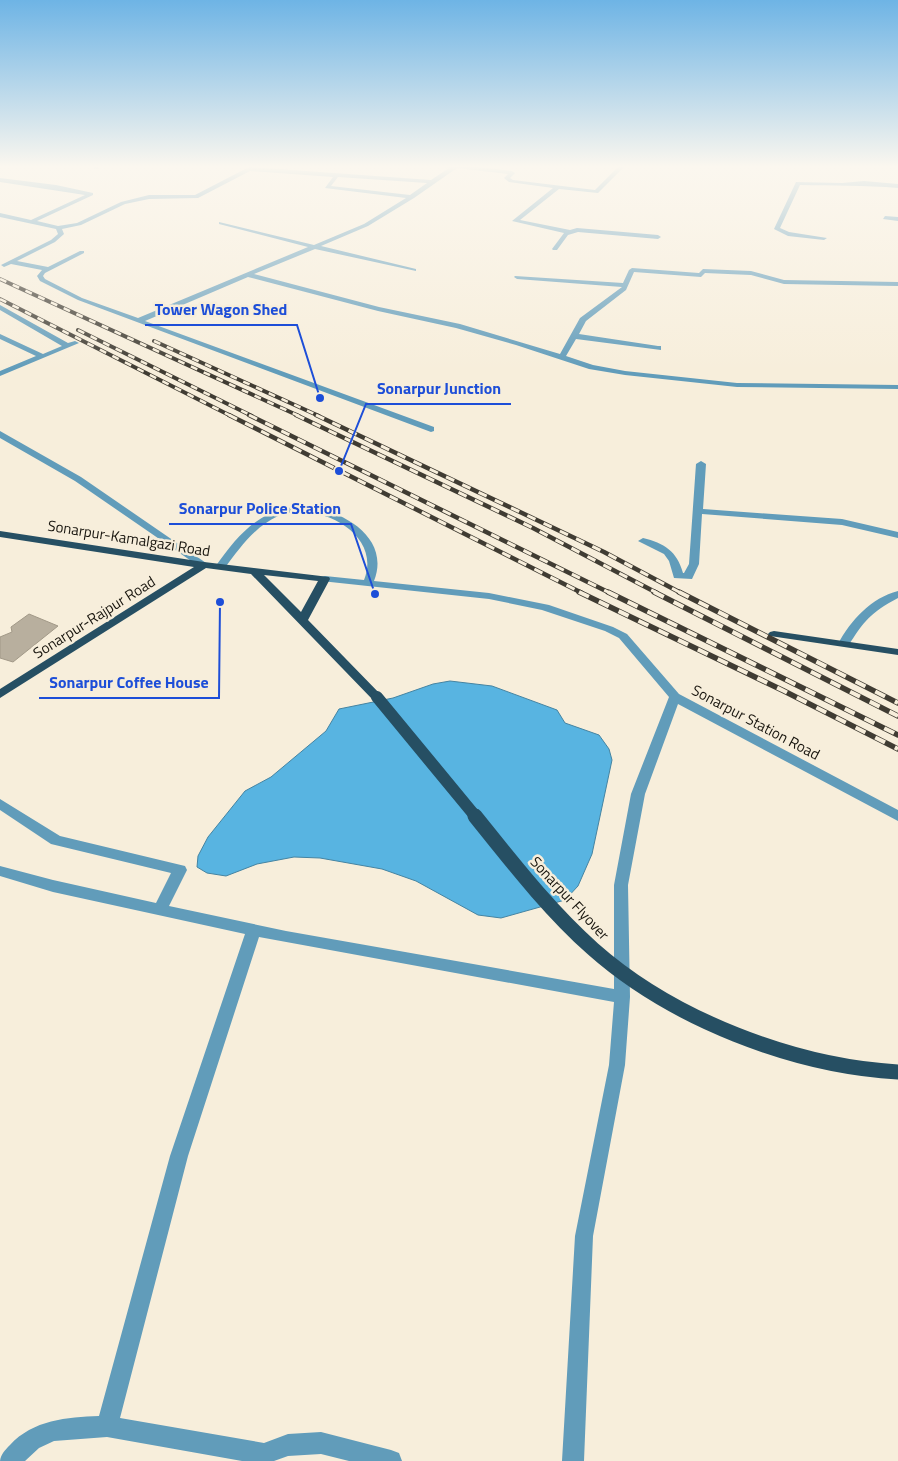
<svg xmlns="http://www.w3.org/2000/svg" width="898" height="1461" viewBox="0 0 898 1461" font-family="'Titillium Web',sans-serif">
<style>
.water{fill:#58b4e1;stroke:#4584a2}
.building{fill:#b8af9e;stroke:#a29988}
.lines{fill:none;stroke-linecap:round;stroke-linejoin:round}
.minor{fill:#619cba;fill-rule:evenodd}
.major{fill:#264f63;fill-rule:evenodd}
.rail-far2-casing{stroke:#403c33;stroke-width:4}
.rail-far1-casing{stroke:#403c33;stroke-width:4.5}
.rail-casing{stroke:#403c33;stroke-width:5.5}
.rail-far2{stroke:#f7eedb;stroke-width:2.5;stroke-dasharray:7;stroke-linecap:butt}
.rail-far1{stroke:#f7eedb;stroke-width:3;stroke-dasharray:9;stroke-linecap:butt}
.rail{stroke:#f7eedb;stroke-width:4;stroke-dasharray:11;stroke-linecap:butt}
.major-bridge-far1{stroke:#264f63;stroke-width:12}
.major-bridge{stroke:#264f63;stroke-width:15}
.labels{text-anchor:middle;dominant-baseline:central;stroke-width:5;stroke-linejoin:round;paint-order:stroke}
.street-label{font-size:15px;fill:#18150e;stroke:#f7eedb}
.leader{fill:none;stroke:#1d4ed8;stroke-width:2}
.callout-dot{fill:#1d4ed8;stroke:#f7eedb;stroke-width:2}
.callout-label{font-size:16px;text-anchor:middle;font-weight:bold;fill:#1d4ed8;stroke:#f7eedb;stroke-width:5;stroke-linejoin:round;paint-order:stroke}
</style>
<rect width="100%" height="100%" fill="#f7eedb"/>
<path class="water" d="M450,681L492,686L557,710L565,723L599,735L609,749L612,760L592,854L578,886L565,900L501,918L478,915L416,881L382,869L320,858L294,857L257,864L226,876L207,873L197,867L198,856L208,837L245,791L271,777L326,731L339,709L393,698L433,684Z"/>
<path class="building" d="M29,614L58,626L13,662L0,658V637L12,632L11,627Z"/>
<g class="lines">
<path class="minor" d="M94,165H100L98,169H94Z
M422,165H461L512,171L515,173L510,178L513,180L595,190L620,165H626L598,193L559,189L520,220L570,230L577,228L658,235L661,237L658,239L578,232L568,235L557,250H553L552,249L564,233L512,221L553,188L509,182L504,178L508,174L457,168L414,198L368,226L321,246L416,269V271L315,249L254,274L379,307L460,324L560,354L580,318L622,287L517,279L514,277L515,276L623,283L629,270L632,268L699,273L703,269L751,271L784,280L898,282V286L784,284L751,275L705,273L701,277L634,272L626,290L586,321L579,334L658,346H661V350L576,339L566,356L593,365L625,371L737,383L898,385V389L737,387L625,375L589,369L516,345L456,328L378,311L248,277L145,321L434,427V431L431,432L78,300L40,281L37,276L42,270L11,264L4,267L1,265L51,240L58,234L56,229L0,217V213L31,220L85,195L0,182V178L56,185L93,193V195L37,221L58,226L77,223L121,202L149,195H195L249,167L431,180L449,168ZM250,171L333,177L325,188L406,198L364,224L314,245L219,222V224L308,247L138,318L82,298L45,279L43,276L45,273L84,253V251H80L48,267L17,261L55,242L64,234L62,229L81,225L125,204L149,199L198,198ZM338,177L427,183L410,195L331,186Z
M864,181L898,184V188C865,185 833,186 800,185L780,228L789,232L827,238L824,240L788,236L774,229L796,182L842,183Z
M885,216L898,217V221L883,219Z
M0,305L68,343L75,341L79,343L0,376V371L36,356L0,339V334L43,354L62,346L0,310Z
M0,431L81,477L209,565L204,568L200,567L75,481L0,438Z
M701,461L706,464L703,509L842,519L898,532V538L842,525L702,514L699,564L692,579L674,578L669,561L664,554L638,541L643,538C664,543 677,551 683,573H684L689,564L696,464Z
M299,506C337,507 392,535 374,581L489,593L549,605L613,627L627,634L679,694L898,810V821L678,704L645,794L628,885L630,997L625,1065L593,1236L584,1461H562L575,1236L609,1065L614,1002L259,937L188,1156L120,1418L264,1443L288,1434L321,1432L391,1450L399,1453L402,1461H349L321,1454L288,1456L274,1461H242L107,1437L54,1441L39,1448L25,1461H0C1,1454 5,1450 10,1445C33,1420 67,1417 99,1416L170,1156L245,934L53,892L0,876V866L53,880L156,903L171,873L51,844L0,810V799L60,836L185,866L187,870L169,906L286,931L614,989V885L631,794L669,697L619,638L605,631L542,610L489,599L321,581L320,579L321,577L325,576L364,580C383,533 317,500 278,516C254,527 239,549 224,569H216L215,567C238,535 257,511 299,506Z
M898,591V598C870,613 864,621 848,646H840L838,644C851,620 871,598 898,591Z"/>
<path class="major" d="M0,531L204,562L329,577L330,579L308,620L383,697L377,701L373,700L251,574L206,568L0,698V689L194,567L0,537ZM264,575L318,581L301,612Z
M774,631L898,649V655L770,636L768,634L770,632Z"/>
<defs>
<path id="rail-far2" d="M0,279L299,416
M0,299L231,416
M78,330L252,416
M154,341L319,416"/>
<path id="rail-far1" d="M229,415L582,593
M249,415L610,593
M296,415L533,528L657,593
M316,415L604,552L681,593"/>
<path id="rail" d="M579,592L784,691L898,749
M608,592L898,735
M654,592L898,716
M679,592L898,703"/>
</defs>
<use href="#rail-far2" class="rail-far2-casing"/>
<use href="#rail-far1" class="rail-far1-casing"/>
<use href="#rail" class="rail-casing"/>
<use href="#rail-far2" class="rail-far2"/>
<use href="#rail-far1" class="rail-far1"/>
<use href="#rail" class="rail"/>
<path class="major-bridge-far1" d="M377,697L476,817"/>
<path class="major-bridge" d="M475,816C512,862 549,910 593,949C672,1019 793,1066 898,1072"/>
</g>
<linearGradient id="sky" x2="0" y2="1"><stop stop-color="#6eb4e5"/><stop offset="0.45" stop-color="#fbf7ef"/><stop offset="1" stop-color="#fbf7ef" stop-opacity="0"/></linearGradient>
<rect width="898" height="370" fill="url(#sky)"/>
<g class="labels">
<g class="street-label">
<text transform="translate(129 538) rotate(9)">Sonarpur-Kamalgazi Road</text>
<text transform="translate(94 617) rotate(-32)">Sonarpur-Rajpur Road</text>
<text transform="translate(756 722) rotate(28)">Sonarpur Station Road</text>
<text transform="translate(570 898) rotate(47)">Sonarpur Flyover</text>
</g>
</g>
<path class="leader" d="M320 398L297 325H145M339 471L366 404H511M375 594L351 524H169M220 602L219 698H39"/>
<g class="callout-dot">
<circle cx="320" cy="398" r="5"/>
<circle cx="339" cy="471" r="5"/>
<circle cx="375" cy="594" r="5"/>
<circle cx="220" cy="602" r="5"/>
</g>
<g class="callout-label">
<text x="221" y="315">Tower Wagon Shed</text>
<text x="439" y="394">Sonarpur Junction</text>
<text x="260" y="514">Sonarpur Police Station</text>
<text x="129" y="688">Sonarpur Coffee House</text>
</g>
</svg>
